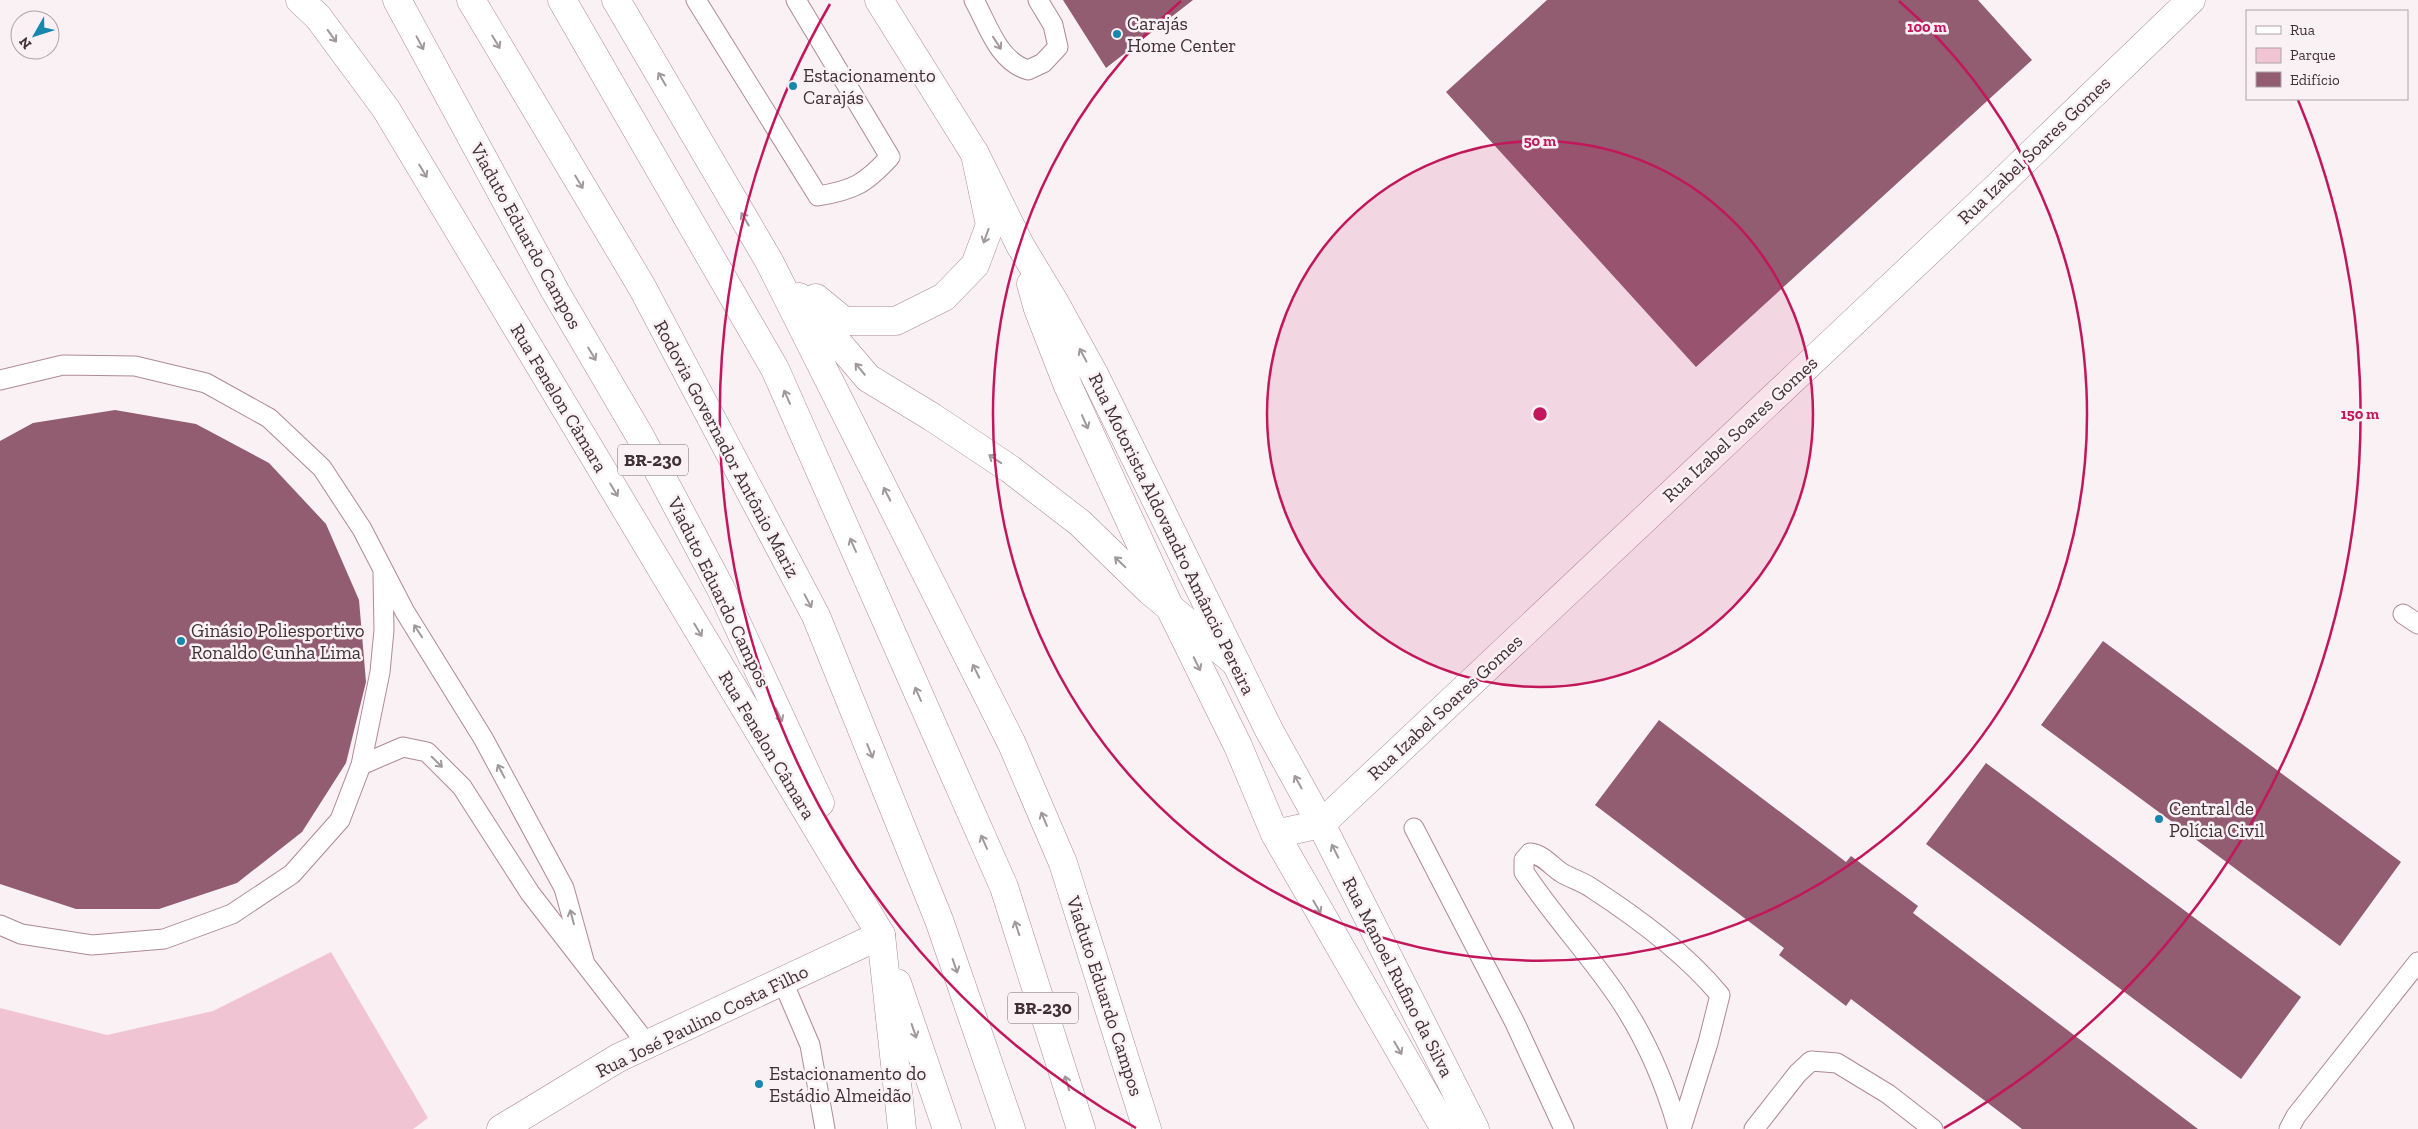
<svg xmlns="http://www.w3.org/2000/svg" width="2418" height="1129" viewBox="0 0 2418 1129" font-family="'Zilla Slab',serif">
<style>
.green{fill:#f1c4d4}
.building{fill:#925c71}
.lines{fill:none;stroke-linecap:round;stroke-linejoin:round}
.service-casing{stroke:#af8996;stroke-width:21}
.minor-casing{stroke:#af8996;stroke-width:29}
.secondary-casing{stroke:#af8996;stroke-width:29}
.primary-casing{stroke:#af8996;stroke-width:29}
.trunk-casing{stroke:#af8996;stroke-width:29}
.service{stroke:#fff;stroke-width:19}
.minor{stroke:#fff;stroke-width:28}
.secondary{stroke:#fff;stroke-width:28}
.primary{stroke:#fff;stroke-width:28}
.trunk{stroke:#fff;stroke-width:28}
.oneway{stroke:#a0989a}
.ring{fill:none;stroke:#c2185b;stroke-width:2.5}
.poi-dot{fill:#1887ad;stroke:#f9f1f4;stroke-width:2}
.labels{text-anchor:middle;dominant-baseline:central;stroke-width:5;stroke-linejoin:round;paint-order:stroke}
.shield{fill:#f9f1f4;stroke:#786a6f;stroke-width:1}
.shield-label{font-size:18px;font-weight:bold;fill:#403036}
.poi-label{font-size:19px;fill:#403036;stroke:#f9f1f4;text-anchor:start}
.street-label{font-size:19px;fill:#403036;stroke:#f9f1f4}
.centre{fill:#c2185b;stroke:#f9f1f4;stroke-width:2.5}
.ring-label{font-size:15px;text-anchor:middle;font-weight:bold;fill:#c2185b;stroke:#f9f1f4;stroke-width:5;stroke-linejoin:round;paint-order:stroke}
</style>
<rect width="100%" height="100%" fill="#f9f1f4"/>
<path class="green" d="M331,952L428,1118L413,1129H0V1008L107,1035L213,1011Z"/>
<path class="building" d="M1063,0H1193L1106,68Z
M1547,0H1978L2032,60L1696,367L1446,92Z
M115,410L196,424L269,463L326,524L359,600L366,682L346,763L302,832L237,883L159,909H76L0,884V441L33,423Z
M2103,641L2401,862L2340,946L2041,725Z
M1659,720L1846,862L1851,856L1918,906L1913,913L2198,1129H2022L1851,999L1846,1006L1779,955L1784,948L1595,805Z
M1986,763L2301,997L2241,1079L1926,844Z"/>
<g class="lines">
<defs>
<path id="service" d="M696,0L818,196C854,190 865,184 890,157L796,0
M974,0C988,25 998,61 1028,70L1043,63L1058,47L1053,25L1038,0
M0,380L63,365L135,366L206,383L269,418L322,468L362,529L405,612L483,738L564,888L585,964
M2403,614L2418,624
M361,765L403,747L427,752L462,787L530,893L647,1044
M1414,828L1515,1023L1564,1129
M0,925L21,934L92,945L164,939L232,914L292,874L340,820L361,765L380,672L384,630L383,574
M783,982L810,1045L825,1129
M1678,1129C1665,1083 1645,1037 1618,997C1589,954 1553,916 1524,872V860L1530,853C1544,855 1551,866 1562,873C1572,879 1584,882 1593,889C1639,919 1685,953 1720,995L1708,1043L1681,1129
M1754,1129L1798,1073L1811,1061L1837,1063L1888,1094L1933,1129
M2289,1129L2296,1116L2418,962"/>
<path id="minor" d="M1275,834L1321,824L1998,186L2191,0
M501,1129L618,1058L881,935"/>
<path id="secondary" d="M879,0L975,154L1020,245L1055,303L1094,374L1269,730L1321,824L1475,1129
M1031,284L1038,309L1068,386L1170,608L1238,746L1275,834L1445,1129"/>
<path id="primary" d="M300,0L318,17L386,109L881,935L902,1129
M397,0L555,291L640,436L721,589L820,803
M616,0L769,261L1012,744L1063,863L1147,1129
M799,297L868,378L932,417L1010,469L1080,523L1150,591L1236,663
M816,298L844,321H896L944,297L975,265L990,225L975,154
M897,983L947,1129"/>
<path id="trunk" d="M471,0L642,287L816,616L939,920L1011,1129
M562,0L775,369L1004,887L1081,1129"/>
</defs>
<use href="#service" class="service-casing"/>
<use href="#minor" class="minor-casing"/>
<use href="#secondary" class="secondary-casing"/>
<use href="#primary" class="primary-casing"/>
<use href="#trunk" class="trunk-casing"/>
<use href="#service" class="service"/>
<use href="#minor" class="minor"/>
<use href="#secondary" class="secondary"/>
<use href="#primary" class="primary"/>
<use href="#trunk" class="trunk"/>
</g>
<defs><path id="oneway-shaft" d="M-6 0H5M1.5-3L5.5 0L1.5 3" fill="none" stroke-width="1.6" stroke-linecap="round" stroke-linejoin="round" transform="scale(1.25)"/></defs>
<g class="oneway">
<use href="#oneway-shaft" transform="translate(332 36) rotate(54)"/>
<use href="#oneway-shaft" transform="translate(496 42) rotate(59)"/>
<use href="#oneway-shaft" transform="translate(420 43) rotate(62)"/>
<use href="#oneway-shaft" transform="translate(997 43) rotate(57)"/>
<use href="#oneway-shaft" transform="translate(662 79) rotate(-120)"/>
<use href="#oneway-shaft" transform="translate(423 171) rotate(59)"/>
<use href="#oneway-shaft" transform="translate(579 182) rotate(59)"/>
<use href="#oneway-shaft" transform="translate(745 219) rotate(-120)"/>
<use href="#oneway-shaft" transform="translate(986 236) rotate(110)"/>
<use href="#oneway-shaft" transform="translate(592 354) rotate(59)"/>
<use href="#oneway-shaft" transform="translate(1083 355) rotate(-118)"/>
<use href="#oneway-shaft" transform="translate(860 369) rotate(-130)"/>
<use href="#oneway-shaft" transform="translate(787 397) rotate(-114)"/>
<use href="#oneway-shaft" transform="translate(1085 422) rotate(66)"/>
<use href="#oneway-shaft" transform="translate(995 459) rotate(-146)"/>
<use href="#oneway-shaft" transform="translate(614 490) rotate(59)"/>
<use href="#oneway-shaft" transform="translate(887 494) rotate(-117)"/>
<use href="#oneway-shaft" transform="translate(853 545) rotate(-114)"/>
<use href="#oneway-shaft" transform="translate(1120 562) rotate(-136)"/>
<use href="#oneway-shaft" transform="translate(808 601) rotate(62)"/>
<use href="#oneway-shaft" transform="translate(698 630) rotate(59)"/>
<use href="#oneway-shaft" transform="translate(418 631) rotate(-123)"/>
<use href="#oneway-shaft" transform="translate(1197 664) rotate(64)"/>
<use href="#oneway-shaft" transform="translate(976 671) rotate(-116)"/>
<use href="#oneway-shaft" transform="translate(918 694) rotate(-114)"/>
<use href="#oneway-shaft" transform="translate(779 715) rotate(65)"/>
<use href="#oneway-shaft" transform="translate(870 751) rotate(68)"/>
<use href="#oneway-shaft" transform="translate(437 762) rotate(45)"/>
<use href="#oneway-shaft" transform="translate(501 771) rotate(-118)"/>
<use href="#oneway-shaft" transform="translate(1298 782) rotate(-119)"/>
<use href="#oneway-shaft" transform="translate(1044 819) rotate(-113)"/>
<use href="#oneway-shaft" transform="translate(984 842) rotate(-114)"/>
<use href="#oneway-shaft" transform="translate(1335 851) rotate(-117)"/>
<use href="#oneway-shaft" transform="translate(1317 907) rotate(60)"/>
<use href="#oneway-shaft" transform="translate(572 917) rotate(-105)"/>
<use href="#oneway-shaft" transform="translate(1017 928) rotate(-108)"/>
<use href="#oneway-shaft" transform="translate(955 966) rotate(71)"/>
<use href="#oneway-shaft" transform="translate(914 1031) rotate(71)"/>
<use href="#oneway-shaft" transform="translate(1398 1048) rotate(60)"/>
<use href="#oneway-shaft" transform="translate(1067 1083) rotate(-107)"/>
</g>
<circle cx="1540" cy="414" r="273" fill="#c2185b" fill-opacity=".12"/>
<g class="ring">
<circle cx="1540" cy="414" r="273"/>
<path d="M1899 1A547 547 0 1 1 1181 1"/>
<path d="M1136 1128A820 820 0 0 1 830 4M2298 100A820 820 0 0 1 1944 1128"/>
</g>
<g class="poi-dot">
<circle cx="1117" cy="34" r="5"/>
<circle cx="793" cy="86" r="5"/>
<circle cx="181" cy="641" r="5"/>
<circle cx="2159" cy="819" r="5"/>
<circle cx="759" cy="1084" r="5"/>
</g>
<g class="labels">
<g class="shield">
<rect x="618" y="444.5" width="70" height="31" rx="4"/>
<rect x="1008" y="992.5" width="70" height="31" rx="4"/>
</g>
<g class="shield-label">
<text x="653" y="460">BR-230</text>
<text x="1043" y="1008">BR-230</text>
</g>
<g class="poi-label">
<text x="1127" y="23">Carajás<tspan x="1127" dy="22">Home Center</tspan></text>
<text x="803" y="75">Estacionamento<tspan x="803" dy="22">Carajás</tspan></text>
<text x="191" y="630">Ginásio Poliesportivo<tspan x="191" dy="22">Ronaldo Cunha Lima</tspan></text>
<text x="2169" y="808">Central de<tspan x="2169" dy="22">Polícia Civil</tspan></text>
<text x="769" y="1073">Estacionamento do<tspan x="769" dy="22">Estádio Almeidão</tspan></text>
</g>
<g class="street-label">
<text transform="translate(2034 150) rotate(-44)">Rua Izabel Soares Gomes</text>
<text transform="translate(526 236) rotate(61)">Viaduto Eduardo Campos</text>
<text transform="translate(559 398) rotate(59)">Rua Fenelon Câmara</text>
<text transform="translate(1740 429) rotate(-43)">Rua Izabel Soares Gomes</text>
<text transform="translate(727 449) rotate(62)">Rodovia Governador Antônio Mariz</text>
<text transform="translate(1172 534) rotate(64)">Rua Motorista Aldovandro Amâncio Pereira</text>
<text transform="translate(719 592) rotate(64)">Viaduto Eduardo Campos</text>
<text transform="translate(1445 707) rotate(-43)">Rua Izabel Soares Gomes</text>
<text transform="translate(767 745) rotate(59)">Rua Fenelon Câmara</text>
<text transform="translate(1398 977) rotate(63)">Rua Manoel Rufino da Silva</text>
<text transform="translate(1105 996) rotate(72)">Viaduto Eduardo Campos</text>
<text transform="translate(702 1021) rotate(-26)">Rua José Paulino Costa Filho</text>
</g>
</g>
<circle cx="1540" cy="414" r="8" class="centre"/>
<g class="ring-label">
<text x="1927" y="32">100 m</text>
<text x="1540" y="146">50 m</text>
<text x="2360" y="419">150 m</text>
</g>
<rect x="2246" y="10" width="162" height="90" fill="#f9f1f4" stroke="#afa4a8"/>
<rect x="2256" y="26" width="25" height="8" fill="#ffffff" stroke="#afa4a8"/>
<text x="2290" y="35" font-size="15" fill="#403036">Rua</text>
<rect x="2256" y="48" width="25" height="15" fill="#f1c4d4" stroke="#afa4a8"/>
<text x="2290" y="60" font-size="15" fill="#403036">Parque</text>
<rect x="2256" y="72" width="25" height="15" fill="#925c71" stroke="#afa4a8"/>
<text x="2290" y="85" font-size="15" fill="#403036">Edifício</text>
<g transform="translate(35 35) rotate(231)"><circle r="24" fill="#f9f1f4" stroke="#afa4a8"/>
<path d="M0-4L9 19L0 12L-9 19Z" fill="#1887ad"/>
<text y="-8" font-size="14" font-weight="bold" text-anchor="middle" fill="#403036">N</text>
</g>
</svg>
